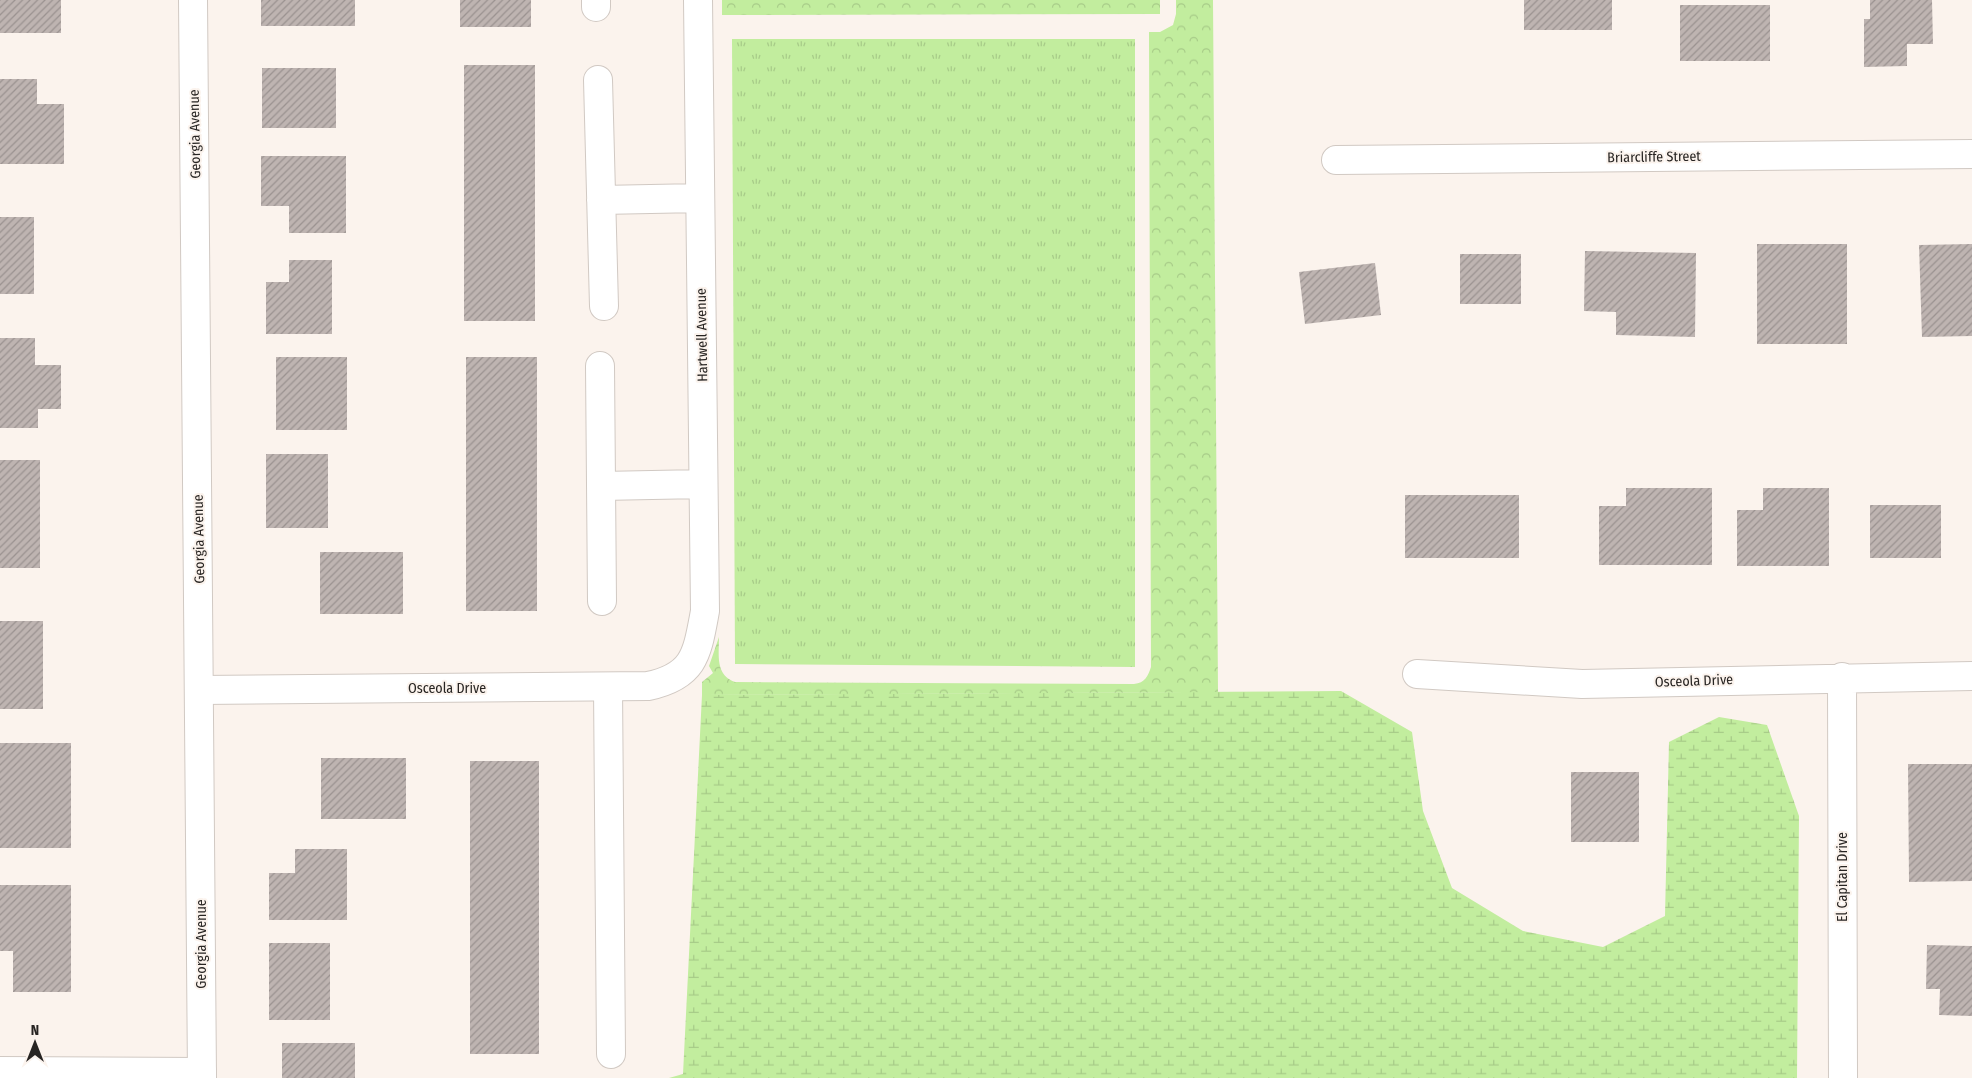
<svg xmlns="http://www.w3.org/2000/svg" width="1972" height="1078" viewBox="0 0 1972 1078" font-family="'Fira Sans Condensed',sans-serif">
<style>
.grass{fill:url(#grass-tufts)}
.wetland{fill:url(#wetland-marsh)}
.park{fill:url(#park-crowns)}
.building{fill:url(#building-hatch)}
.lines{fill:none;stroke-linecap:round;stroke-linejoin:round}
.minor-casing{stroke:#d1c9c3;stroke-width:30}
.tertiary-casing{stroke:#d1c9c3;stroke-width:30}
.minor{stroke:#fff;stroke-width:28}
.tertiary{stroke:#fff;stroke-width:28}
.labels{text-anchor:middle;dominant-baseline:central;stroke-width:4;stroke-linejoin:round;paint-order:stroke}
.street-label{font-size:14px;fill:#272422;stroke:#fbf3ed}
</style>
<defs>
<pattern id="grass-tufts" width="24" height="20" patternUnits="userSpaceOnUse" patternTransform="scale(1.25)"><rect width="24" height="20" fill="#c2ed9e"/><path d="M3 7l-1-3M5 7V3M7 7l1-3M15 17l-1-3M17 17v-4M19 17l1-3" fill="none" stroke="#a7cb88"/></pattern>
<pattern id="wetland-marsh" width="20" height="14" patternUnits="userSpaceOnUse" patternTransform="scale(1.25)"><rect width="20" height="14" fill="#c2ed9e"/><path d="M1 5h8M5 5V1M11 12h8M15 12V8" fill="none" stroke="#a7cb88"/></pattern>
<pattern id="park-crowns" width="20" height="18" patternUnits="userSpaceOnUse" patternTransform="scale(1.25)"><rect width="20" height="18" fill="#c2ed9e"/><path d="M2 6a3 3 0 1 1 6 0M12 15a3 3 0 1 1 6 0" fill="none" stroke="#a7cb88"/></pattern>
<pattern id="building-hatch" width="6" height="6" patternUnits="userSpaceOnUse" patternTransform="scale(1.25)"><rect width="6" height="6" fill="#beb4b1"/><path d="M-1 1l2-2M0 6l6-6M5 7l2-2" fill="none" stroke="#9a9290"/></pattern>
</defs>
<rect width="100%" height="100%" fill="#fbf3ed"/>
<path class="grass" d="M732,39H1135V667L735,664Z"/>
<path class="wetland" d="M1341,691L1412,732L1423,811L1452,888L1523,931L1603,947L1665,916L1669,742L1719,717L1767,725L1799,816L1797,1078H669L683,1074L702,695Z"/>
<path class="park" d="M722,0H1160V14L722,15Z
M1176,0H1213L1218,692L702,695V682L713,673L709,666L719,637C719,655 715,675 735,682L1134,684C1145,683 1148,676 1151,667L1149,32H1160L1173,25L1176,14Z"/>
<path class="building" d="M0,0H61V33H0Z
M261,0H355V26H261Z
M460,0H531V27H460Z
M1524,0H1612V30H1524Z
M1870,0H1932L1933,44H1907V66L1864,67V19H1870Z
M1680,5H1770V61H1680Z
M464,65H535V321H464Z
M262,68H336V128H262Z
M0,79H37V104H64V164H0Z
M261,156H346V233H289V206H261Z
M0,217H34V294H0Z
M1757,244H1847V344H1757Z
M1972,244V336L1922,337L1919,245Z
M1585,251L1696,253L1695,337L1616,335V312L1584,311Z
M1460,254H1521V304H1460Z
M289,260H332V334H266V282H289Z
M1375,263L1381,315L1305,324L1299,272Z
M0,338H35V365H61V409H38V428H0Z
M276,357H347V430H276Z
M466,357H537V611H466Z
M266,454H328V528H266Z
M0,460H40V568H0Z
M1626,488H1712V565H1599V506H1626Z
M1763,488H1829V566H1737V510H1763Z
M1405,495H1519V558H1405Z
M1870,505H1941V558H1870Z
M320,552H403V614H320Z
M0,621H43V709H0Z
M0,743H71V848H0Z
M321,758H406V819H321Z
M470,761H539V1054H470Z
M1908,764H1972V881L1909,882Z
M1571,772H1639V842H1571Z
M295,849H347V920H269V873H295Z
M0,885H71V992H13V951H0Z
M269,943H330V1020H269Z
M1927,945L1972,946V1016L1939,1015L1940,989H1926Z
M282,1043H355V1078H282Z"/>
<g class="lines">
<defs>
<path id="minor" d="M596,7V0
M598,80L604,306
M1336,160L1972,154
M601,200L700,198
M600,366L602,601
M601,486L703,484
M1417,674L1582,684L1972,676
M1842,677L1843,1078
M608,687L611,1054
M200,690L648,686C695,676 697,654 705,611L698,0
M0,1071L202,1072"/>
<path id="tertiary" d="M193,0L202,1078"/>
</defs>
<use href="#minor" class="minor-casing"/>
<use href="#tertiary" class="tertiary-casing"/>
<use href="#minor" class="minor"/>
<use href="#tertiary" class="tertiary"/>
</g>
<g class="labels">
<g class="street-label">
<text transform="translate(195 134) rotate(-91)">Georgia Avenue</text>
<text transform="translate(1654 157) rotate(-1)">Briarcliffe Street</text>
<text transform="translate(702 335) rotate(-91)">Hartwell Avenue</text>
<text transform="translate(199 539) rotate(-91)">Georgia Avenue</text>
<text transform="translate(1694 681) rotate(-2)">Osceola Drive</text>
<text x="447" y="688">Osceola Drive</text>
<text transform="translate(1842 877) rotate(-90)">El Capitan Drive</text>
<text transform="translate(201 944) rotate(-90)">Georgia Avenue</text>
</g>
</g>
<g transform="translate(35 1043)" stroke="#fbf3ed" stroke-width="4" paint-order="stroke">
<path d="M0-4L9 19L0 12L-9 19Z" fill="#272422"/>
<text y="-8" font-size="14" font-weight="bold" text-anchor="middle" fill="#272422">N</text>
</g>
</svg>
